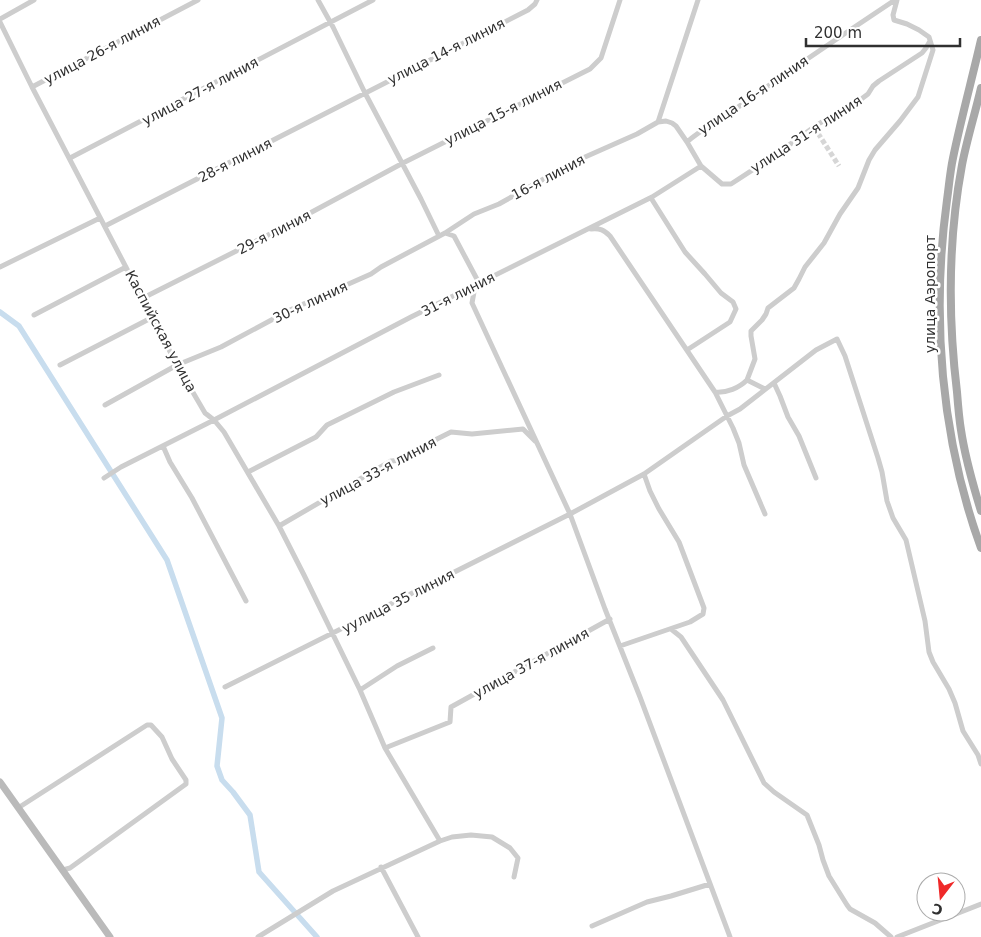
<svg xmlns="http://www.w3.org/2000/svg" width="981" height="937" viewBox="0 0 981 937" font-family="'DejaVu Sans',sans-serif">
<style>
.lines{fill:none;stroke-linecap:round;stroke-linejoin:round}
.canal{stroke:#c8ddee;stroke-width:5.5}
.street-tunnel{stroke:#d6d6d6;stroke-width:5;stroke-dasharray:5 2.5;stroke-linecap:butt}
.street{stroke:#cdcdcd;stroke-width:5}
.secondary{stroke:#bababa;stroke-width:7}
.primary{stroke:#a8a8a8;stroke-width:8}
.labels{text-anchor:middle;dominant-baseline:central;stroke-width:5;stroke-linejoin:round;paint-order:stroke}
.street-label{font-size:14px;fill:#303030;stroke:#fff}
</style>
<rect width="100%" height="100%" fill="#fff"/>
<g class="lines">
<path class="canal" d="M0,312L19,326L167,560L222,718L217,766L222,780L233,792L250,815L259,872L317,937"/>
<path class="street-tunnel" d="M814,127L839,166"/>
<path class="street" d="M318,0L333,27L365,93L421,199L439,236
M0,19L34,0
M0,22L32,87L177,365L205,413L214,420L224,432L279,526L304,575L360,690L385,748L440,841L333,891L258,937
M32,87L198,0
M658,122L698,0
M687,142C701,129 719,121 734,110C787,72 841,36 895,0
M70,158L373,0
M651,198L685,252L705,274L721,293L733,302L736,309L730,322L687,350
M105,226L528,10L535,4L537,0
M591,229C600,228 604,230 610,236L715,392C727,393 739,388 747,380
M445,233L454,236L479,283L474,292L472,303L570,514L644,474L727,416L740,409L816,350L837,339L845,356L878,458L882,472L887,501L893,518L906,540L925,621L929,652L933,662L949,689L955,703L963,731L978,755L981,764
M0,267L100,218
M143,298L284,227L403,163L590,69L601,58L620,0
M34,315L126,267
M60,365L153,317
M774,383L780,396L788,417L799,436L816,478
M765,389L747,380L755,359L751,336V331L762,320L766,314L768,308L794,288L799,279L805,267L824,243L840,214L858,188L869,160L875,150L900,121L918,97L933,50L929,37L919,30L907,24L894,20L893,15L897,0
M715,392L733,428L739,443L744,465L765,514
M105,405L177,365L221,347L290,310L371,274L381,267L445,233L474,214L499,204L576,161L637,134L658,122L666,121L672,123L676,126L687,142L701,166L722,184H731L771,158L814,127L854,101L860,100L868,94L873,86L879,81L922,53L926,48L930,41
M163,446L170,462L192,498L246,601
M248,472L316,437L327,425L394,392L439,375
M104,478L121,467L214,420L411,317L652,197L701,166
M279,526L391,461L403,460L437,439L451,432L472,434L523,429L535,441
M671,629L681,637L723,700L764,783L774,792L807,815L819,845L823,860L829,876L847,905L850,909L875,923L891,937
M620,646L690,622L703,614L704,608L679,542L659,509L650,491L644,474
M225,687L570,514L605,609L640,697L730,937
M360,690L397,666L433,648
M385,748L450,722L451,707L610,619
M18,808L147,725H151L162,737L172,759L186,780V784L70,868L63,870
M440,841L452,837L471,835L492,837L510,848L518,858L514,877
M381,867L418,937
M592,926L647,902L671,896L710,884
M897,937L981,904"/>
<path class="secondary" d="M0,782L110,937"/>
<path class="primary" d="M981,40C972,79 961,119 953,158C950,172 949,186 947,200C931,316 941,438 981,548
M981,88C975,114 967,139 962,165C948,240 948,317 957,392C958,405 959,418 961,430C965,457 973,485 981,511"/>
</g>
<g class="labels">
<g class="street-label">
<text transform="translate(102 50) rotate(-28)">улица 26-я линия</text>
<text transform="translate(446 51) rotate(-27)">улица 14-я линия</text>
<text transform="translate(200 91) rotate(-28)">улица 27-я линия</text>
<text transform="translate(753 95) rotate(-34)">улица 16-я линия</text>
<text transform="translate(503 112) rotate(-27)">улица 15-я линия</text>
<text transform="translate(806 134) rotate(-33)">улица 31-я линия</text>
<text transform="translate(235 160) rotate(-27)">28-я линия</text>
<text transform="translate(548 177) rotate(-28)">16-я линия</text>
<text transform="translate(274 232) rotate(-27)">29-я линия</text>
<text transform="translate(458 294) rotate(-27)">31-я линия</text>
<text transform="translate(930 294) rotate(-90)">улица Аэропорт</text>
<text transform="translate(310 302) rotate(-25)">30-я линия</text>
<text transform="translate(161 331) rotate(62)">Каспийская улица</text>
<text transform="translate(378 471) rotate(-28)">улица 33-я линия</text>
<text transform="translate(398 601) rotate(-27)">уулица 35 линия</text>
<text transform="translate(531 663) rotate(-29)">улица 37-я линия</text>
</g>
</g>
<g transform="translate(941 897) rotate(196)"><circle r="24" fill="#ffffff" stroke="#acacac"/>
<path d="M0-4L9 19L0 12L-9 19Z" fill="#ef2929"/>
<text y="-8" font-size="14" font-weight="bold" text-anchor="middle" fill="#303030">С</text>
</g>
<path d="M806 38v8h154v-8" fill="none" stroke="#303030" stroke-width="2.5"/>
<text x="814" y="38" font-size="15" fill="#303030" stroke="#ffffff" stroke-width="4" paint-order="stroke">200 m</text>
</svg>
